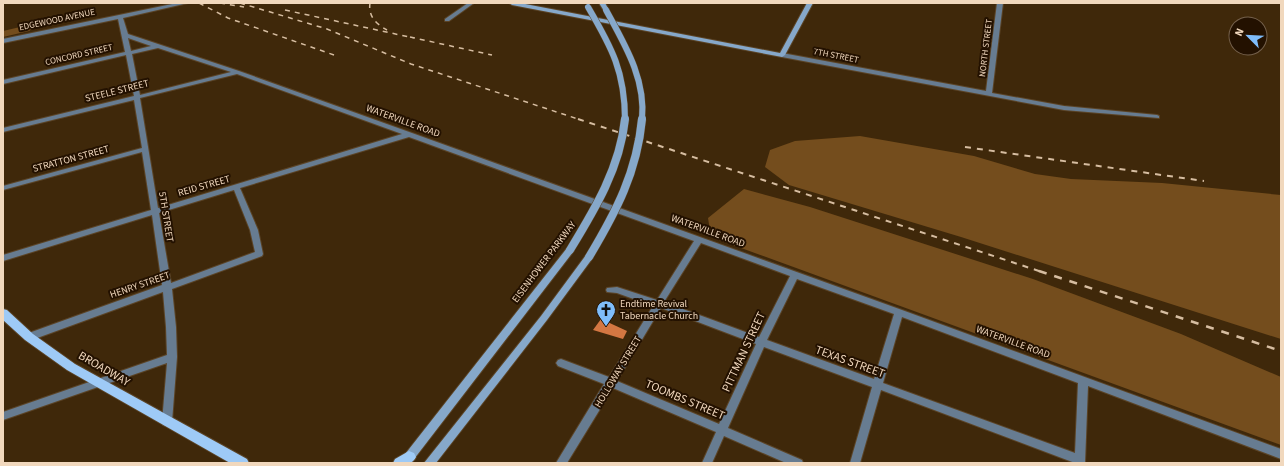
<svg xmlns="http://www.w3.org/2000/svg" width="1284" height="466" viewBox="0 0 1284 466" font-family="'Source Sans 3',sans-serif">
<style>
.green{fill:#744d1d}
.building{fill:#d47742}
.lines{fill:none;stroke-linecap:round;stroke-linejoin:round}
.street-casing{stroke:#5b4427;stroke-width:2}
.secondary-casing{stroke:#5b4427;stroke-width:2}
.primary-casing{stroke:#5b4427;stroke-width:2}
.street{fill:#677c91;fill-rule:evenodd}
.secondary{fill:#86a8ca;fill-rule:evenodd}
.primary{fill:#9ecaf6;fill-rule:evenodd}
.rail-far2{stroke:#d6bda1;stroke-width:1.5;stroke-dasharray:5 5;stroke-linecap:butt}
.rail-far1{stroke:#d6bda1;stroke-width:2;stroke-dasharray:6 6;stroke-linecap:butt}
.rail{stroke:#d6bda1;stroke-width:2.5;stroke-dasharray:8 8;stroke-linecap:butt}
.secondary-bridge-far1-casing{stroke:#5b4427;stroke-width:7;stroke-linecap:butt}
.secondary-bridge-casing{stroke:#5b4427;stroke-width:9;stroke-linecap:butt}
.secondary-bridge-far1{stroke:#86a8ca;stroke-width:6}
.secondary-bridge{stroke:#86a8ca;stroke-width:8}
.labels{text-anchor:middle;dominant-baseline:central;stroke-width:4;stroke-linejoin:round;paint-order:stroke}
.far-street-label{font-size:9px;fill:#f1d8bd;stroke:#231100}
.street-label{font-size:10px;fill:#f1d8bd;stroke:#231100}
.poi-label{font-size:10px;fill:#f1d8bd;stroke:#231100;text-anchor:start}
.near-street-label{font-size:12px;fill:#f1d8bd;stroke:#231100}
</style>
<rect width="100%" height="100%" fill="#3f280a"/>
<path class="green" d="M33,24L36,26L29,31L3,37V31Z
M860,136L974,156L1035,174L1071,179L1162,183L1281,195V339L961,237L789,185L765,167L770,150L795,141Z
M744,189L810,207L1033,279L1181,334L1281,377V445L711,237L708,218Z"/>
<path class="building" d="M601,319L627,331L623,339L593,330Z"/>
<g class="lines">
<defs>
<path id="street" d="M177,3H188L123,18L128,34L239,71L412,133L902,310L1281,449V459L1088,386L1085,463H1075L881,390L860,463H850L872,387L764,347L728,428L802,460L803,463H786L724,436L712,463H702L716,432L613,388L567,463H556L604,384L558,366L556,363L558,360L561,359L609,377L653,306L617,293L607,292L606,290L607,288L617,287L657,300L694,241L409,137L240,188L258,230L263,254L262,256L172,289L176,327L177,357L172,422L171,425L167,426L163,425L162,422L167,363L3,420V412L167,355L166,327L163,292L29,341L26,340L24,337L26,334L162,285L152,215L3,261V255L151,210L142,152L3,190V186L142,148L134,100L3,132V128L134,96L126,55L3,84V80L125,52L118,19L3,43V39ZM128,38L151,46L131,51ZM158,48L231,72L140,95L132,54ZM237,74L402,134L158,208L140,98ZM234,190L250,230L255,252L171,283L159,213ZM701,243L790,276L759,337L664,302ZM797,279L894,314L874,379L767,340ZM661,308L756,344L719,424L617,381ZM902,317L1078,383L1075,453L883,383Z
M468,3H474L449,21H445V19Z
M997,3H1003L992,93L1064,106L1157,115L1159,116V118L1064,110L782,57L779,55L782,53L986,91Z"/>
<path id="secondary" d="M509,3H520L780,53L807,3H813L785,55L782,57L512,5Z
M599,3H605L609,10L608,11H604Z
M570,247L573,248L574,250L573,252L411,463H402L401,461L402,458L567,248Z
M589,254L592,255L593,257L592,259L547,320L436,463H424L541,316L586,255Z"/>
<path id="primary" d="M3,309L7,310L33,334L75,364L247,459L249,463H230L67,370L25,340L3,320Z
M409,451L414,453L416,457C412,466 402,463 393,463L395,459Z"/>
</defs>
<use href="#street" class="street-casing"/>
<use href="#secondary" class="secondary-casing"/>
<use href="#primary" class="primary-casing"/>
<use href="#street" class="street"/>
<use href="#secondary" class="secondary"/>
<use href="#primary" class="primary"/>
<path class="rail-far2" d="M199,3L228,18L334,55
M220,3L244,7
M240,3L327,29L411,64L581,120
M370,3C368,16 376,24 387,30
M285,10L414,38
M410,37L492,55"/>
<path class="rail-far1" d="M578,119L1042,272
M965,147L1204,181"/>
<path class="rail" d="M1039,271L1281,351"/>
<defs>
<path id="secondary-bridge-far1" d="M588,7C612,48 625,72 625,120
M606,10C625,45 646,79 642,120"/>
<path id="secondary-bridge" d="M570,250C595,209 620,168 625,119
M589,257C616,212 637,172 642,119"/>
</defs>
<use href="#secondary-bridge-far1" class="secondary-bridge-far1-casing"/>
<use href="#secondary-bridge" class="secondary-bridge-casing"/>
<use href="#secondary-bridge-far1" class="secondary-bridge-far1"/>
<use href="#secondary-bridge" class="secondary-bridge"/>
</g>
<defs>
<symbol id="church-pin" viewBox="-11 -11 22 30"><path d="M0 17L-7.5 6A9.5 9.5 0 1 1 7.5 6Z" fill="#7fbdfa" stroke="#231100"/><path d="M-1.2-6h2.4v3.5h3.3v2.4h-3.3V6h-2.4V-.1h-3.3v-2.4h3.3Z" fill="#111"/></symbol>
</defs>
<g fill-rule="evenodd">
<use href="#church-pin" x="595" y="299" width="22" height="30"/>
</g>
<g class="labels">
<g class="far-street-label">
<text transform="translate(57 20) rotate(-12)">EDGEWOOD AVENUE</text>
<text transform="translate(986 48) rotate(-83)">NORTH STREET</text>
<text transform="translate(79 55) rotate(-13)">CONCORD STREET</text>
<text transform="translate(836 56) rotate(11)">7TH STREET</text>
</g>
<g class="street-label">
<text transform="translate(117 91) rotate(-14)">STEELE STREET</text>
<text transform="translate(403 121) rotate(20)">WATERVILLE ROAD</text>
<text transform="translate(71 159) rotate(-15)">STRATTON STREET</text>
<text transform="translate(204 186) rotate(-16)">REID STREET</text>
<text transform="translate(166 217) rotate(81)">5TH STREET</text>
<text transform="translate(708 231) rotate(20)">WATERVILLE ROAD</text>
<text transform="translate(544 262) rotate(-53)">EISENHOWER PARKWAY</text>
<text transform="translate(140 285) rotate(-19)">HENRY STREET</text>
<text transform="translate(1013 342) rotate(20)">WATERVILLE ROAD</text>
<text transform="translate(618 372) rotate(-59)">HOLLOWAY STREET</text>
</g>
<g class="poi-label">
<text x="620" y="304">Endtime Revival<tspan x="620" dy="12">Tabernacle Church</tspan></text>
</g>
<g class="near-street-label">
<text transform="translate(744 352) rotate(-65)">PITTMAN STREET</text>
<text transform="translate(850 362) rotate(20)">TEXAS STREET</text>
<text transform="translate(104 369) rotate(30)">BROADWAY</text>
<text transform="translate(685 400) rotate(23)">TOOMBS STREET</text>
</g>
</g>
<rect width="1284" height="466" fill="none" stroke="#f1d8bd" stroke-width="8"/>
<g transform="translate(1248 36) rotate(294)"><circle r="19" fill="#231100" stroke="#75614c"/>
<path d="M0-3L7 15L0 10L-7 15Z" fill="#7fbdfa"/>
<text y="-6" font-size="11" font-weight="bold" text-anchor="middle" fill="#f1d8bd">N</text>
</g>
</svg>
